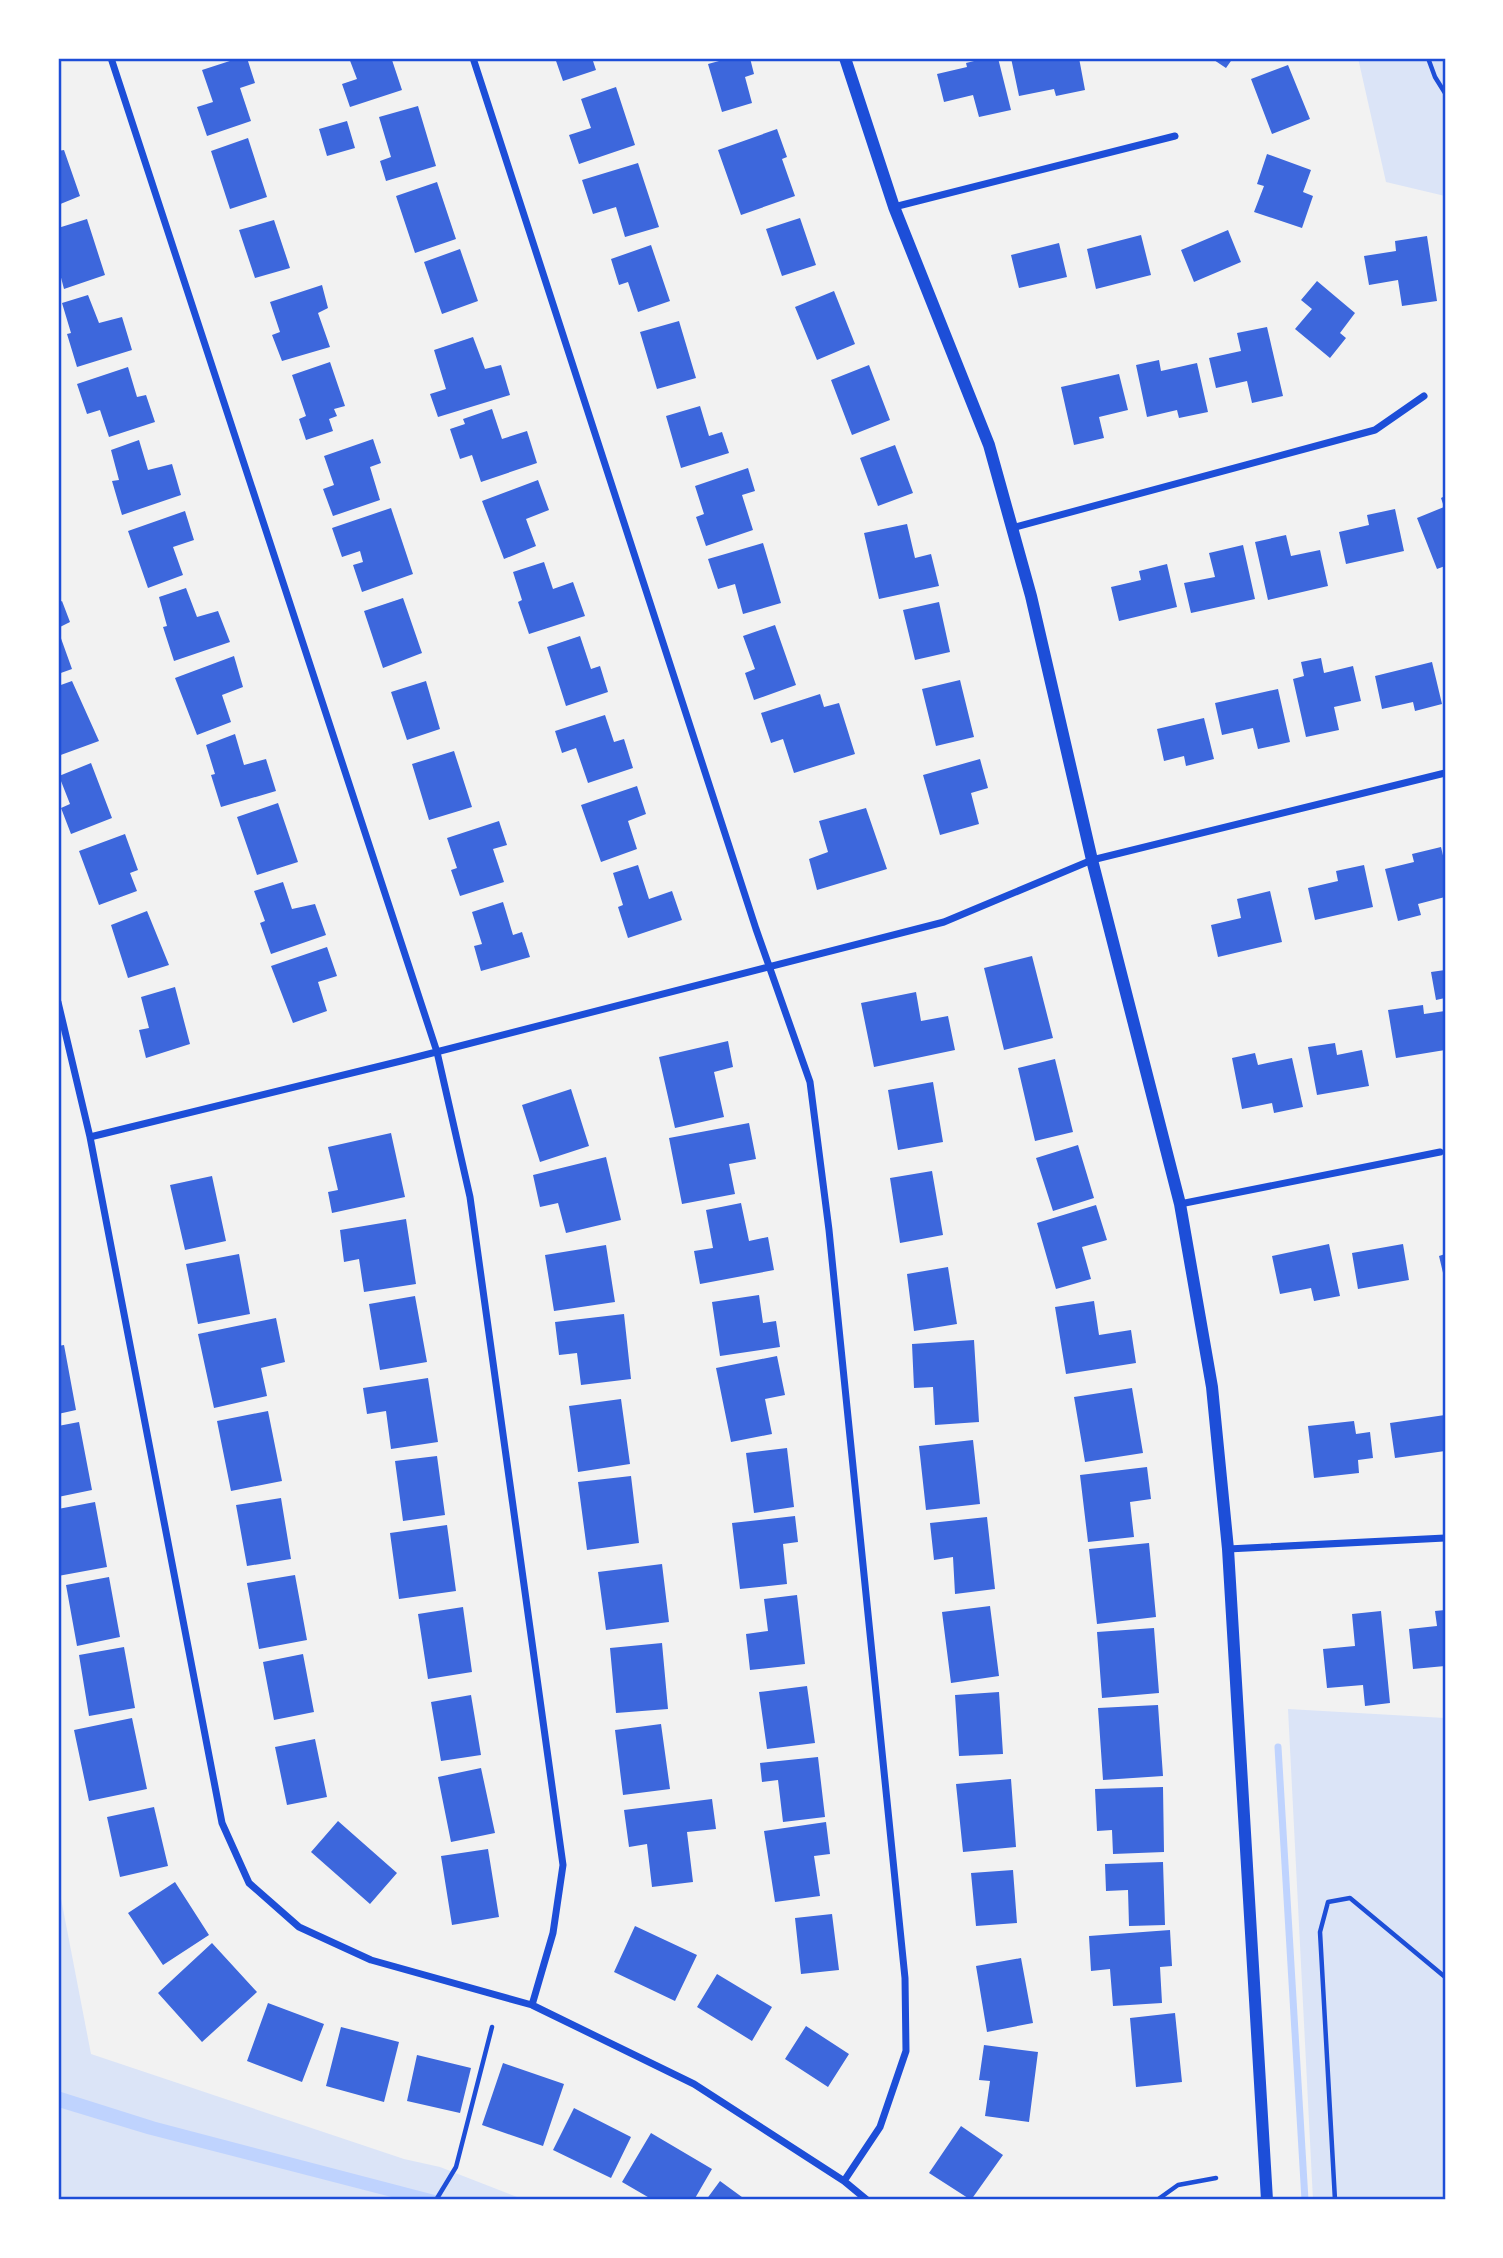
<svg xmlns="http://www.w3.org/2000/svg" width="1503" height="2258" viewBox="0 0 1503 2258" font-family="'Asap Condensed',sans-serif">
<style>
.green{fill:#dbe4f7}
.water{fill:#bfd3fe}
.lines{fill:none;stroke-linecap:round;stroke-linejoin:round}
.stream{stroke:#bfd3fe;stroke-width:7}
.building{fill:#3d67dc}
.path{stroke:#1d4ed8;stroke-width:4.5}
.minor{stroke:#1d4ed8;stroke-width:7}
.tertiary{stroke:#1d4ed8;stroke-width:12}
.neatline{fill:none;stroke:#1d4ed8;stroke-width:2.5}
</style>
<rect width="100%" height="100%" fill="#f2f2f2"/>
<path class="green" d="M1358,58H1445V196L1386,182Z
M1288,1709L1445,1718V2200H1313Z
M58,1883L91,2054L404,2159L440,2167L525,2200H58Z"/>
<path class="water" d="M58,2091L156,2122L454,2200H403L147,2134L58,2107Z"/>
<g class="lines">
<path class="stream" d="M1278,1747L1305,2200"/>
</g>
<path class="building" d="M239,58H247L255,83L240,88L251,121L207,136L197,107L213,102L202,70Z
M349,58H397L392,60L402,90L350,107L342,84L357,79Z
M555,58H592L596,70L563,81Z
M730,58H750L754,74L745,77L752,103L722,112L708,64Z
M986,58H998L1011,110L979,117L973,95L944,102L937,74L967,67L966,63Z
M1011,58H1079L1085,90L1056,96L1054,89L1019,96Z
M1211,58H1233L1226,68Z
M1288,65L1310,119L1272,134L1251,79Z
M616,87L635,145L579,164L569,135L591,128L581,99Z
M418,106L436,166L386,181L380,161L391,157L379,117Z
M347,121L355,148L327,156L319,129Z
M777,129L787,157L782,159L795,196L741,215L718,150Z
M248,138L267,197L230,209L211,151Z
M64,150L80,196L58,205V151Z
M1267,154L1311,170L1303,192L1313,196L1302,228L1254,212L1264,186L1257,184Z
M638,163L659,227L625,237L616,207L593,214L582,180Z
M437,182L456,239L415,253L396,196Z
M800,218L816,265L782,276L766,229Z
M87,219L105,275L64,289L58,266V228Z
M274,220L290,268L255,278L239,230Z
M1228,230L1241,262L1194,282L1181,250Z
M1141,235L1151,275L1096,289L1087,249Z
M1427,236L1437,301L1402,306L1398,280L1369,285L1364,256L1396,251L1395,241Z
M1059,243L1067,277L1019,288L1011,255Z
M651,245L670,301L638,312L628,282L619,285L611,259Z
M460,249L478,301L442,314L424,262Z
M1317,281L1355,313L1340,333L1346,338L1330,358L1295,329L1312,309L1301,300Z
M322,285L328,308L318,313L330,347L282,361L272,335L280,332L270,302Z
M834,291L855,344L817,360L795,307Z
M88,295L99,323L122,317L132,350L77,367L67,334L71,333L62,303Z
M679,321L696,378L657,389L640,332Z
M1267,327L1283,396L1252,403L1247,381L1216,388L1209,358L1241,351L1237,333Z
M473,337L485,369L501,365L510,395L438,417L430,394L446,389L434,350Z
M1159,360L1161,371L1197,363L1208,412L1179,418L1177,410L1147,417L1136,365Z
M330,362L345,406L334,409L337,416L329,419L333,431L306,440L299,419L306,416L292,375Z
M869,365L890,420L852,435L831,380Z
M128,367L137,397L146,395L155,422L109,437L100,410L87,414L77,384Z
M1119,374L1128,410L1099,417L1104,438L1074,445L1061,387Z
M700,406L709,436L722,432L729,453L681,468L666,416Z
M492,409L502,439L527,431L537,463L481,482L472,455L460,459L450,429L465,424L463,419Z
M373,439L381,463L370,467L380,500L333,516L323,489L334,485L324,456Z
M139,440L148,470L172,464L181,495L122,515L112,481L119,480L111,450Z
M895,445L913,493L878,506L860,458Z
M748,468L755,491L742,495L753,530L706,546L696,517L704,514L695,486Z
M538,480L549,510L526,519L536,546L504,559L482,501Z
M1445,496V566L1437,569L1417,518L1444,507L1441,498Z
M391,508L413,574L362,592L353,565L363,562L360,551L342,557L332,528Z
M1395,509L1404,551L1346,564L1339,532L1369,525L1367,515Z
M185,511L194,540L173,547L183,575L148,588L128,531Z
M907,524L915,558L931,554L939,586L879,599L864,533Z
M1286,535L1291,556L1320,550L1328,586L1268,600L1255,542Z
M763,543L781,603L743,614L735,584L718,589L708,559Z
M1243,545L1255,599L1191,613L1184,583L1215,577L1209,553Z
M544,562L553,589L573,582L585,616L529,634L518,602L522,600L513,572Z
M1167,564L1177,607L1119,621L1111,587L1141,580L1139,571Z
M186,588L197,617L218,611L230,642L174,661L163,627L167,626L159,597Z
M403,598L422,653L383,668L364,611Z
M62,601L70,622L58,628V603Z
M939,602L950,652L915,660L903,610Z
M775,625L796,685L754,700L745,673L755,669L743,636Z
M58,630L72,669L58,674Z
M580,636L591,669L600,666L608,692L566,706L547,647Z
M234,656L243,687L222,695L231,722L197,735L175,678Z
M1321,658L1324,673L1353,666L1361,701L1334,707L1339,730L1306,737L1293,679L1304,676L1301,662Z
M1432,662L1442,704L1415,711L1413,702L1382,709L1375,676Z
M960,680L974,737L936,746L922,689Z
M72,681L99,741L58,756V686Z
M426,681L440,729L407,740L391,692Z
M1278,689L1290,742L1258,749L1253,728L1222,735L1215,703Z
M820,694L824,707L839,703L855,754L794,773L783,739L771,743L761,713Z
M605,715L614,742L624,739L633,768L588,783L576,748L562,753L555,731Z
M1204,718L1214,759L1186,766L1184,756L1164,761L1157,729Z
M235,734L244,765L266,759L276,791L221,807L211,775L215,774L206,745Z
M454,751L472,807L429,820L412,764Z
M980,759L988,788L971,793L979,824L940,835L923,775Z
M91,763L112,818L71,834L61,808L70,804L59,776Z
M637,786L646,814L628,821L637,849L601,862L581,805Z
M278,803L298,862L257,875L237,817Z
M866,808L887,869L817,890L809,859L828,852L819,821Z
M499,821L507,845L493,849L504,882L460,896L451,870L457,868L447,838Z
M125,834L138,870L130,873L137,891L99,905L79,851Z
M1441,847L1445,864V897L1418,904L1421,915L1398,921L1385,869L1414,862L1412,854Z
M638,865L649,899L672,891L682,920L628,938L618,907L623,905L613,873Z
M1364,865L1373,907L1315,920L1308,888L1338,881L1336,871Z
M283,882L292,909L315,904L326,935L271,954L260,923L265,921L254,891Z
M1270,891L1282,942L1218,957L1211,925L1241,918L1237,899Z
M503,902L513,935L522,932L530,957L481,971L474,946L482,944L472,912Z
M147,911L169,965L128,978L111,925Z
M327,947L337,976L318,982L327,1011L293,1023L271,966Z
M1032,956L1053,1038L1004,1050L984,968Z
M1445,970V998L1436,1000L1431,972Z
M175,987L190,1044L146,1058L139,1030L149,1028L141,997Z
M916,992L921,1021L948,1016L955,1050L874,1067L861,1003Z
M1423,1005L1424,1014L1445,1011V1050L1396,1058L1388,1010Z
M728,1041L733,1067L714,1072L724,1117L675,1128L659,1057Z
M1335,1043L1337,1055L1362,1050L1369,1086L1317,1095L1308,1047Z
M1255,1053L1258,1065L1292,1058L1303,1107L1274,1113L1272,1103L1242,1109L1232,1058Z
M1055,1059L1073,1132L1035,1141L1018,1068Z
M933,1082L943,1142L898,1150L888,1090Z
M571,1089L589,1146L540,1162L522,1105Z
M749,1123L756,1159L729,1164L735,1194L682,1204L669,1138Z
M391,1133L405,1197L332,1213L328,1192L338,1190L328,1147Z
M1078,1145L1094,1198L1053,1211L1036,1158Z
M606,1157L621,1220L566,1233L558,1203L540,1207L533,1175Z
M932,1171L943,1235L900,1243L890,1178Z
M212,1176L226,1241L185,1250L170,1185Z
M741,1203L749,1241L768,1237L774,1270L700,1284L694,1251L713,1248L706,1210Z
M1096,1205L1107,1240L1082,1247L1091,1279L1056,1289L1037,1223Z
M406,1219L416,1284L364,1292L359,1259L344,1262L340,1230Z
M1329,1244L1340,1296L1314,1301L1311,1288L1280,1294L1272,1256Z
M1403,1244L1409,1280L1358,1289L1352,1253Z
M606,1245L615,1302L554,1311L545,1255Z
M239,1254L250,1314L198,1324L186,1264Z
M1445,1254V1276L1444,1277L1439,1256Z
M948,1267L957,1324L914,1331L907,1274Z
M759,1295L763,1323L776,1321L780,1347L720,1356L712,1302Z
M415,1296L427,1362L380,1370L369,1304Z
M1094,1301L1099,1335L1131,1330L1136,1363L1066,1374L1055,1307Z
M624,1314L631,1379L581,1385L577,1353L559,1355L555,1322Z
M276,1318L285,1362L261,1368L267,1396L214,1408L198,1334Z
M974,1340L979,1422L935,1425L933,1387L914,1388L912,1344Z
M64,1345L76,1410L58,1414V1346Z
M777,1356L785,1395L765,1399L772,1434L731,1442L716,1368Z
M428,1378L438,1442L391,1449L386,1411L367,1414L363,1388Z
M1132,1388L1143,1453L1085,1462L1074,1397Z
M621,1399L630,1464L578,1472L569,1406Z
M268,1411L282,1481L231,1491L217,1421Z
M1445,1415V1451L1395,1458L1390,1423Z
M1354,1421L1356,1434L1370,1432L1373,1458L1358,1460L1359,1473L1314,1478L1308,1426Z
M79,1422L92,1490L58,1497V1426Z
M973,1440L980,1504L926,1510L919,1446Z
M787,1448L794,1507L754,1513L746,1453Z
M437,1456L445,1515L403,1521L395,1461Z
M1147,1467L1151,1499L1130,1502L1134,1537L1088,1542L1080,1475Z
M631,1476L639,1543L587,1550L578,1482Z
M281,1498L291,1559L247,1566L236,1505Z
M95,1502L107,1567L58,1576V1509Z
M795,1516L798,1542L783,1544L787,1584L740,1589L732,1523Z
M987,1517L995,1589L955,1594L953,1557L934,1560L930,1523Z
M447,1525L456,1591L399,1599L390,1533Z
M1149,1543L1156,1617L1097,1624L1089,1549Z
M662,1564L669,1622L606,1630L598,1572Z
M295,1575L307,1640L259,1649L247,1583Z
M109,1577L120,1637L77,1646L66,1585Z
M797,1595L805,1664L750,1670L746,1634L768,1631L764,1599Z
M990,1606L999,1676L951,1683L942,1612Z
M463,1607L472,1672L428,1679L418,1614Z
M1445,1610V1666L1413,1669L1409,1629L1437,1626L1435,1611Z
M1381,1611L1390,1703L1365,1706L1363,1685L1327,1688L1323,1649L1355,1646L1352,1614Z
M1154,1628L1159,1693L1102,1698L1097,1632Z
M662,1643L668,1709L616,1713L610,1648Z
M124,1647L135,1708L89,1716L79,1655Z
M303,1654L314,1712L274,1720L263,1662Z
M807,1686L815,1743L767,1749L759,1692Z
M999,1692L1003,1754L959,1756L955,1695Z
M471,1695L481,1755L441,1761L431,1702Z
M1158,1705L1163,1776L1103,1780L1098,1708Z
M132,1718L147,1789L89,1801L74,1730Z
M661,1724L670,1789L623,1795L615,1730Z
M315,1739L327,1797L287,1805L275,1747Z
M818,1757L825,1817L783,1822L778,1780L762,1782L760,1763Z
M481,1768L495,1833L451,1842L438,1777Z
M1011,1779L1016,1847L963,1852L956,1784Z
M1163,1787L1164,1852L1113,1854L1112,1830L1097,1831L1095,1789Z
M712,1799L716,1829L687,1832L693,1882L652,1887L647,1844L629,1847L624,1810Z
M154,1807L168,1866L120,1877L107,1817Z
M338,1821L397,1873L370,1904L311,1852Z
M826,1822L830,1854L814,1856L820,1896L775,1902L764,1831Z
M488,1849L499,1917L452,1925L441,1856Z
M1163,1862L1165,1925L1129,1926L1128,1890L1106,1891L1105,1864Z
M1013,1870L1017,1923L976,1926L971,1873Z
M175,1882L209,1935L163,1965L128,1913Z
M832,1914L839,1970L801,1974L795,1918Z
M635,1926L697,1955L675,2001L614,1972Z
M1170,1930L1172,1966L1160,1967L1162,2003L1113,2006L1110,1969L1091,1971L1089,1936Z
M212,1943L257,1992L202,2042L158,1993Z
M1021,1958L1033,2023L987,2032L976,1966Z
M717,1974L772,2007L752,2041L697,2007Z
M268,2003L324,2024L302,2082L247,2061Z
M1175,2013L1182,2082L1136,2087L1130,2018Z
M806,2026L849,2054L828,2087L785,2059Z
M341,2027L399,2042L384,2102L326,2086Z
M984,2045L1038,2052L1029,2122L985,2116L990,2081L979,2080Z
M417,2055L471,2068L460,2113L407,2101Z
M503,2063L564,2084L543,2146L482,2125Z
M574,2108L631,2137L611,2178L553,2150Z
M961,2126L1003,2155L971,2200L929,2173Z
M651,2133L712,2169L694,2200H653L622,2182Z
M720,2181L746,2200H706Z"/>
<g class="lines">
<path class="path" d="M1428,58L1435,77L1445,93
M436,2200L456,2167L492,2027
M1157,2200L1178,2185L1216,2178
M1335,2200L1320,1932L1328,1902L1350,1898L1445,1977"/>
<path class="minor" d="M111,58L437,1052L470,1197L563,1865L553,1933L532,2005
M473,58L756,929L810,1082L829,1230L905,1978L906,2051L880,2127L844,2181
M894,207L1175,136
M1012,528L1375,430L1424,396
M58,1002L90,1137L222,1823L249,1883L299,1927L371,1960L532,2005L694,2084L844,2181L867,2200
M90,1137L405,1060L944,922L1092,860L1445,773
M1180,1204L1440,1152
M1228,1549L1445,1538"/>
<path class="tertiary" d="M845,58L894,207L989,445L1031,596L1092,860L1180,1204L1212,1387L1228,1549L1267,2200"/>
</g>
<rect width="1503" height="2258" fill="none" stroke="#ffffff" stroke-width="119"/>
<rect x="60" y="60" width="1384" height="2138" class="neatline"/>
</svg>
